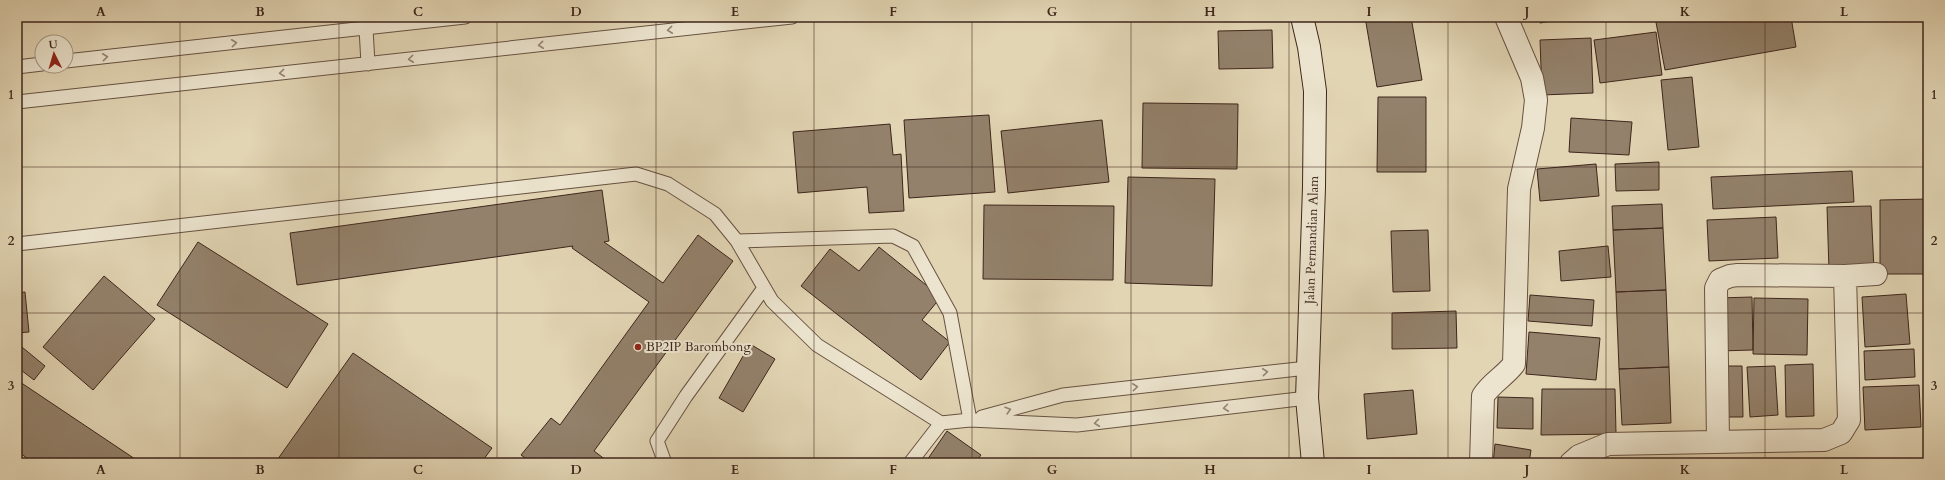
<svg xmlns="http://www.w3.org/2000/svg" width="1945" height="480" viewBox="0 0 1945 480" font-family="Cardo,serif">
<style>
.building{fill:#93816b;stroke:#3e261c}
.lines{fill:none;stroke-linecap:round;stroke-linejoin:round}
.service-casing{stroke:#675242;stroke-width:15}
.minor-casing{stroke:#675242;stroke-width:24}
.secondary-casing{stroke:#3e261c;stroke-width:24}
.service{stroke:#ece4ce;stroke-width:13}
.minor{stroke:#ece4ce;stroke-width:22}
.secondary{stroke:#ece4ce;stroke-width:22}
.oneway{stroke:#958575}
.grid{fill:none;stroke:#3e261c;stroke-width:1;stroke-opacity:0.55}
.poi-dot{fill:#8f2418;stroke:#ece4ce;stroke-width:1.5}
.labels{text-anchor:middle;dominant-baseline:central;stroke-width:4;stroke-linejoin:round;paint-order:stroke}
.street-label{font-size:13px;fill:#3e261c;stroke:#ece4ce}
.poi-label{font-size:13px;fill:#3e261c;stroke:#ece4ce;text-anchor:start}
.neatline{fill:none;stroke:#3e261c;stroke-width:1.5}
.grid-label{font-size:13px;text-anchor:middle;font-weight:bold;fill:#3e261c}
</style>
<rect width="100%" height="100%" fill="#e2d5b4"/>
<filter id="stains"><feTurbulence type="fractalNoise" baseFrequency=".005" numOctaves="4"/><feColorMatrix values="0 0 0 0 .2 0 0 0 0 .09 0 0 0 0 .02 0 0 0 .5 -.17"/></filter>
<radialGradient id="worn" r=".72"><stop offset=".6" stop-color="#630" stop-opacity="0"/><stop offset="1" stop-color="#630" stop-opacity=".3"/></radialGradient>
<path class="building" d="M1365,17H1411L1422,80L1377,87Z
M1539,17H1574L1540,23Z
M1655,17H1791L1796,47L1665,70Z
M1272,30L1273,68L1219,69L1218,31Z
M1656,32L1662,75L1600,83L1594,40Z
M1591,38L1593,93L1542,95L1540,40Z
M1692,77L1699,147L1668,150L1661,80Z
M1378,97H1426V172H1377Z
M1143,103L1238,104L1237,169L1142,168Z
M989,115L995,192L909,198L904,120Z
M1571,118L1632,122L1629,155L1569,152Z
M1102,120L1109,182L1008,193L1001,131Z
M890,124L893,155L901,154L904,211L869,213L867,187L798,193L793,132Z
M1659,162V190L1616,191L1615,164Z
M1596,164L1599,196L1540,201L1537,169Z
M1852,171L1854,202L1713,209L1711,177Z
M1128,177L1215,179L1212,286L1125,283Z
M602,190L609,241L604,242L663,283L698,235L733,261L594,451L610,463H532L521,455L551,418L560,425L649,302L572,248L573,246L297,285L290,233Z
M1928,199V274H1880V200Z
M1662,204L1663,228L1613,230L1612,206Z
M984,205L1114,206L1113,280L983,279Z
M1871,206L1874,270L1829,271L1827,207Z
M1776,217L1778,258L1709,261L1707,220Z
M1663,228L1666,290L1616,292L1613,230Z
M1428,230L1430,291L1393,292L1391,231Z
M198,242L328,324L287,388L157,305Z
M1608,246L1611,277L1561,281L1559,251Z
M879,247L941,297L922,320L950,342L921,380L801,286L830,249L859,271Z
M104,276L155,319L93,390L43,347Z
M1666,290L1669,367L1619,369L1616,292Z
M25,292L29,332L17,333V293Z
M1906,294L1910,344L1865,347L1862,297Z
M1530,295L1594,300L1592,326L1528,321Z
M1752,297L1753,350L1719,351L1718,298Z
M1754,298L1808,299L1807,355L1753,354Z
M1456,311L1457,348L1392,349V313Z
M1529,332L1600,338L1596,380L1526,374Z
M17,343L45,366L34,380L17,367Z
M750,344L775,359L743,412L719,398Z
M1914,349L1915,377L1865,380L1864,351Z
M353,353L492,448L481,463H275Z
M1813,364L1814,416L1786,417L1785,365Z
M1719,366H1742L1743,417H1720Z
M1775,366L1778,415L1750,417L1747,367Z
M1669,367L1671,423L1622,425L1619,369Z
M17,380L141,463H34L17,451Z
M1919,385L1921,427L1865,430L1863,387Z
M1542,389H1615L1616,434L1541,435Z
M1413,390L1417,434L1367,439L1364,394Z
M1498,397L1533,398V429L1497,428Z
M947,431L981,455L975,463H925Z
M1495,444L1531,450L1529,463H1493Z
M1369,459L1415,460V463H1369Z
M1754,459V463H1725V461Z
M1725,461V463L1687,462Z"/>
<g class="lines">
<defs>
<path id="service" d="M366,28L368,64
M66,61L465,17
M17,67L42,64
M17,102L792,17
M737,241L893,236L913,246L950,313L970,420
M17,244L636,174L668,184L715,214L737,241L772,301L817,345L941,423
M982,417L1063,395L1307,368
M665,463L657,441L686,396L764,288
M910,463L941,423L970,420L1077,425L1307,398"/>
<path id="minor" d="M1718,442L1716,288L1720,280L1730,276L1738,275L1845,276L1876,274
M1481,463L1483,396C1491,383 1505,376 1514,364L1519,189L1533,128L1536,100L1532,78L1506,17
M1571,463L1579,456L1608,444L1824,440L1841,433L1849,420L1845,276"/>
<path id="secondary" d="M1302,17L1309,47L1315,91L1314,187L1307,398L1313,463"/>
</defs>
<use href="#service" class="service-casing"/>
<use href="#minor" class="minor-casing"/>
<use href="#secondary" class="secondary-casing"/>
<use href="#service" class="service"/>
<use href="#minor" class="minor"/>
<use href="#secondary" class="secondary"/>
</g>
<defs><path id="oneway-chevron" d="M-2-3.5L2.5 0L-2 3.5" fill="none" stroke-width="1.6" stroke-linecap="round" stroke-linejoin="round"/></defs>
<g class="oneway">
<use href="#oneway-chevron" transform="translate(670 30) rotate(174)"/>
<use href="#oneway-chevron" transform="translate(234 43) rotate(-6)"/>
<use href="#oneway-chevron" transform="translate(541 45) rotate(174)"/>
<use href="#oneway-chevron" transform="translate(105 57) rotate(-6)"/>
<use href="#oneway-chevron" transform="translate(411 59) rotate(174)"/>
<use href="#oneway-chevron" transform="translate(282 73) rotate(174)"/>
<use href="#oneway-chevron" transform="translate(1265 372) rotate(-6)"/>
<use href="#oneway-chevron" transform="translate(1135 387) rotate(-6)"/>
<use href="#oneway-chevron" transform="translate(1226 408) rotate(173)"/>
<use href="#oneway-chevron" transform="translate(1008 410) rotate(-16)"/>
<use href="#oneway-chevron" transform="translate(1097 423) rotate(173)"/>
</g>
<path class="grid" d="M180,17V463M339,17V463M497,17V463M656,17V463M814,17V463M972,17V463M1131,17V463M1289,17V463M1448,17V463M1606,17V463M1765,17V463M17,167H1928M17,313H1928"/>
<circle class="poi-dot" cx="638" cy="347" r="4"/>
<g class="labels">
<g class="street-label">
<text transform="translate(1312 240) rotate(-88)">Jalan Permandian Alam</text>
</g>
<g class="poi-label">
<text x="646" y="347">BP2IP Barombong</text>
</g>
</g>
<rect width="1945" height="480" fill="none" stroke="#e2d5b4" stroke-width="44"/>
<g transform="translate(54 54) rotate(355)"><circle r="19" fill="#ece4ce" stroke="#a69887"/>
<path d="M0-3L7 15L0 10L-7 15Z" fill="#8f2418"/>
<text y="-6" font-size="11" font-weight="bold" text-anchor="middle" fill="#3e261c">U</text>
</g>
<rect x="22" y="22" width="1901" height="436" class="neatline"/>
<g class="grid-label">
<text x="101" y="16">A</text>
<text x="260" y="16">B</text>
<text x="418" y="16">C</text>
<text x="576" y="16">D</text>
<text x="735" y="16">E</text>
<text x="893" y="16">F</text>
<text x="1052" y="16">G</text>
<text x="1210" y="16">H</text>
<text x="1369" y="16">I</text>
<text x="1527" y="16">J</text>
<text x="1685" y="16">K</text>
<text x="1844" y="16">L</text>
<text x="11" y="99">1</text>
<text x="1934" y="99">1</text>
<text x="11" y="245">2</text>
<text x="1934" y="245">2</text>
<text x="11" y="390">3</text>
<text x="1934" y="390">3</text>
<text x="101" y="474">A</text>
<text x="260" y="474">B</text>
<text x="418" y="474">C</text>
<text x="576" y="474">D</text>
<text x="735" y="474">E</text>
<text x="893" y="474">F</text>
<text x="1052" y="474">G</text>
<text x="1210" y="474">H</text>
<text x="1369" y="474">I</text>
<text x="1527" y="474">J</text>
<text x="1685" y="474">K</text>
<text x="1844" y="474">L</text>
</g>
<rect width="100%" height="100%" filter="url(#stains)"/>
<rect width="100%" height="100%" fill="url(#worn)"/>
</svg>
